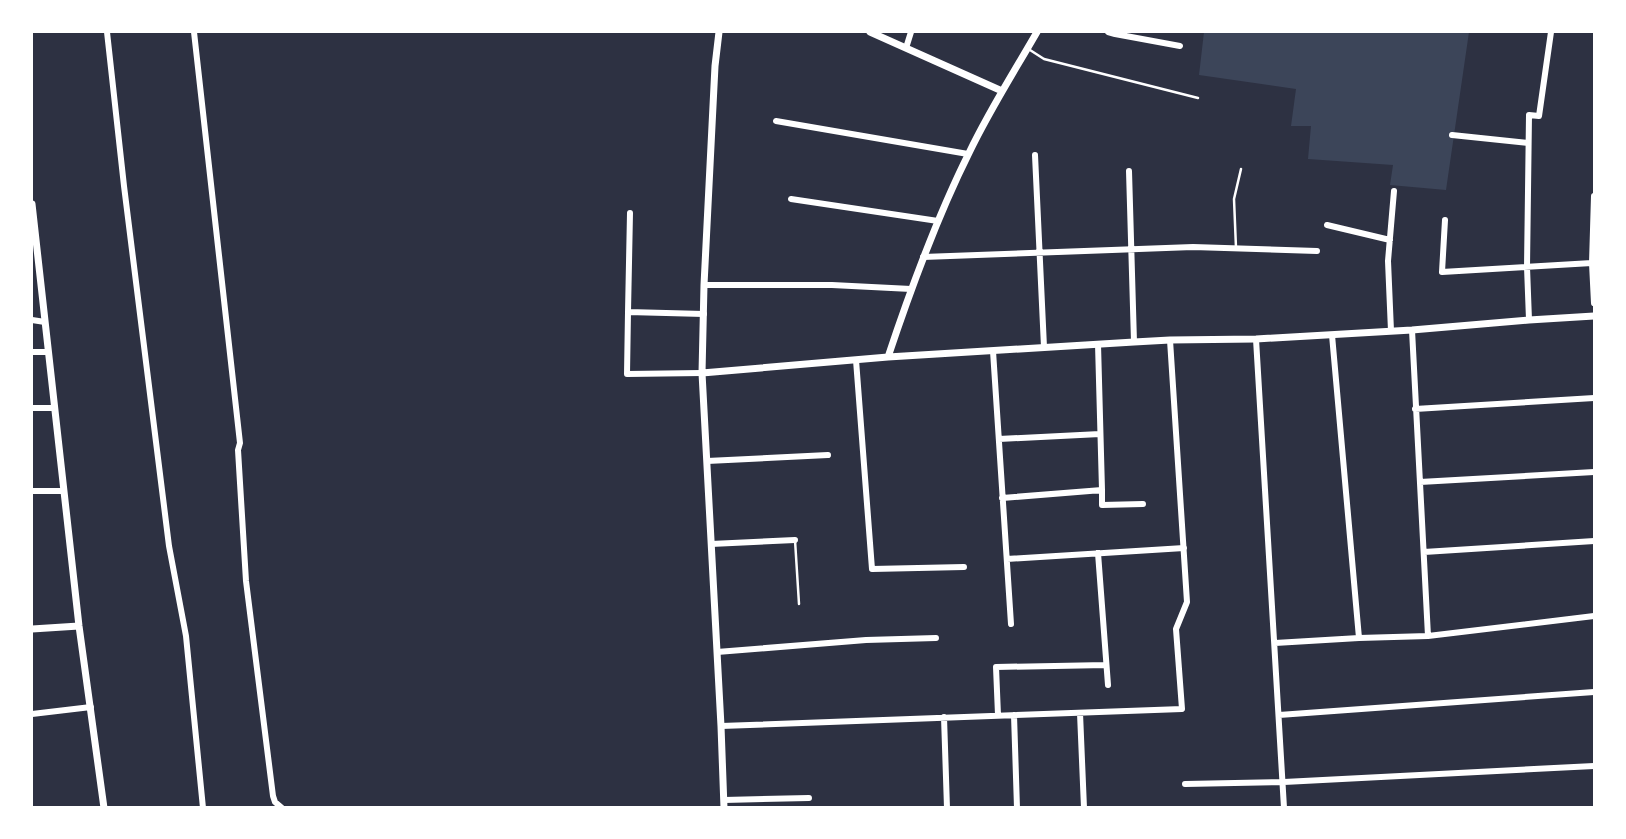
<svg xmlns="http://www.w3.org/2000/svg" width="1626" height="839" viewBox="0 0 1626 839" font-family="Figtree,sans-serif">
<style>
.green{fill:#3c4559}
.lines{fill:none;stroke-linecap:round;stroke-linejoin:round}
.service{stroke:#fff;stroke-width:2.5}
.minor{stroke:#fff;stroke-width:6}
.tertiary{stroke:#fff;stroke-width:7}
</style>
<rect width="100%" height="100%" fill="#2d3142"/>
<path class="green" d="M1204,32H1469L1446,190L1390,185L1393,165L1308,159L1311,126H1291L1296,89L1199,75Z"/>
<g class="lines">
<path class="service" d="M1030,50L1044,59L1198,98
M1236,248L1234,199L1241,169
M795,540L799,604"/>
<path class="minor" d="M107,32L124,186L169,546L186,636L203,808
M194,32L240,443L238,450L246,581L273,796L275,802L282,808
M1108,32L1115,34L1180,46
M906,48L911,32
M776,121L968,154
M1452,135L1528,143
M1035,155L1044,347
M1129,171L1134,342
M1594,196L1592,263L1594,303
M791,199L938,221
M1445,220L1442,272L1592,263
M1327,225L1390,240
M923,257L1193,247L1317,251
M704,285H832L911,289
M628,312L630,213
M32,320L45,322
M1529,320L1527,267L1529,115L1539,116L1551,32
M1412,330L1428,636
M1391,331L1388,261L1394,191
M1332,335L1359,638
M1256,339L1284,808
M1098,344L1102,490
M993,351L1011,624
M32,352H48
M856,360L872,569L964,567
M702,373L627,374L628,312L704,314
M32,408H55
M1415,409L1594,398
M999,439L1100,434
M707,461L828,455
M1420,482L1594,472
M32,491H64
M1002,498L1102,490V505L1143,504
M711,544L795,540
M1424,552L1594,541
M1098,553L1108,685
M1007,559L1184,548
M1275,643L1359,638L1428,636L1594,616
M717,652L866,640L936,638
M1080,713L1084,808
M32,714L91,707
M998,715L996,667L1106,665
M1014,715L1017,808
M1279,715L1594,692
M944,717L947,808
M721,726L1182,709L1176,629L1187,602L1170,340
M1185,784L1284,782L1594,766
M724,800L809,798"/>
<path class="tertiary" d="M719,32L715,66L704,285L702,373L721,726L724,808
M870,32L1002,91
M32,204L79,626L104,808
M888,357C911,288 936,219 969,153C989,111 1014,72 1037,32
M702,373L888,357L1134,342L1170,340L1256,339L1412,330L1529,320L1594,316
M32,629L79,626"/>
</g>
<rect width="1626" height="839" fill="none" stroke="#ffffff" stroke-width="66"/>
</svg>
